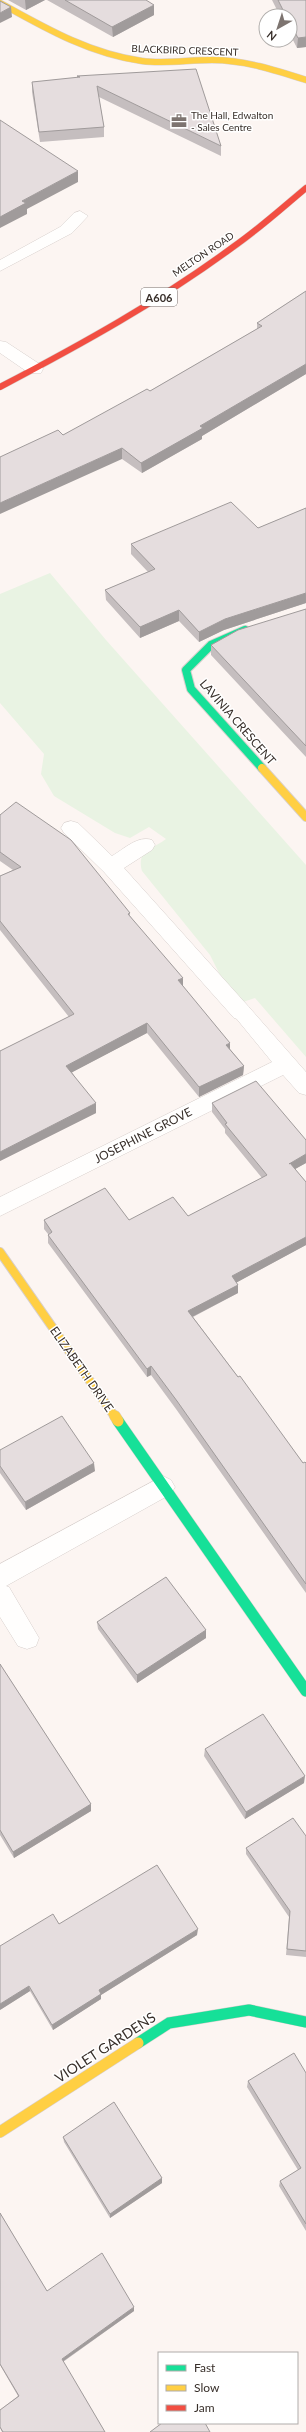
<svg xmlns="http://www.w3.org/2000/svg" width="306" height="2432" viewBox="0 0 306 2432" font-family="Lato,sans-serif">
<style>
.green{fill:#e9f3e3}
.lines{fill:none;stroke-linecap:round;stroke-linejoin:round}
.lane-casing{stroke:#d7cfcc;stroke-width:1}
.street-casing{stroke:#d7cfcc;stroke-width:1}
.fast-far1-casing{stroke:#d7cfcc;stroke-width:10}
.fast-casing{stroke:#d7cfcc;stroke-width:12}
.slow-far2-casing{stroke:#d7cfcc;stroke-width:7}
.slow-far1-casing{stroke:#d7cfcc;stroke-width:10}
.slow-casing{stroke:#d7cfcc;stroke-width:12}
.jam-casing{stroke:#d7cfcc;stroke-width:7}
.lane{fill:#fffefd;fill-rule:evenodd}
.street{fill:#fffefd;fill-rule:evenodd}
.fast-far1{stroke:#16e098;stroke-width:8}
.fast{stroke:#16e098;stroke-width:11}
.slow-far2{stroke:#ffcf43;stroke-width:6}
.slow-far1{stroke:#ffcf43;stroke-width:8}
.slow{stroke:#ffcf43;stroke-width:11}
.jam{stroke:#f24e42;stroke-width:6}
.wall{fill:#c5bebf}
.shaded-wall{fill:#a09b9b}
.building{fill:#e5ddde;stroke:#a09b9b}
.labels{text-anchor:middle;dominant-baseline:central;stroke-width:3;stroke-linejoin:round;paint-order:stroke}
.far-street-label{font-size:10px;fill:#382f2a;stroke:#fff}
.far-poi-label{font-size:10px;fill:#382f2a;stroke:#fff;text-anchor:start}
.shield{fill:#fff;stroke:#746d6a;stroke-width:1}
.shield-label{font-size:11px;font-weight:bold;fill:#382f2a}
.street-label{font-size:12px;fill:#382f2a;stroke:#fff}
.near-street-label{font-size:14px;fill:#382f2a;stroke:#fff}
</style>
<rect width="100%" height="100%" fill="#fcf5f2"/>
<path class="green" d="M50,573L106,640L306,865V1057L255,998L243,1002L220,975L210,955L142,871C136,850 153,849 166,839L149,827L130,838L115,833L54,796L41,774L44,754L0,703V594Z"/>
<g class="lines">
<defs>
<path id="lane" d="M71,821L78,823L112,856C124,849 138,835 152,840L155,845L152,850L124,868L248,1006L251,1012L248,1018L241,1020L234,1018L104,872L64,833L61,828L64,823Z"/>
<path id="street" d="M80,211L88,216L72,233L0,271V260L60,227L74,213Z
M0,341L6,342L41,365L43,369L41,373H29L0,353Z
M241,1004L248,1006L306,1072V1095L299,1093L283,1075L0,1216V1197L272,1062L231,1012L234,1006Z
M163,1476L171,1480L175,1487L171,1494L6,1586L9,1587L39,1638L36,1646L27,1649L18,1646L0,1617V1564Z"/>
<path id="fast-far1" d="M245,630L211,645L186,670L191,689L262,768"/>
<path id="fast" d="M118,1421L306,1691
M138,2043L169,2023L249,2010L306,2022"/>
<path id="slow-far2" d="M0,3C45,28 90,54 142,61C165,64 188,60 212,60C244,60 275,70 306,80"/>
<path id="slow-far1" d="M262,768L306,817
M0,1252L115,1417"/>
<path id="slow" d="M115,1416L118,1421
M0,2132L138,2043"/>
<path id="jam" d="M0,387C80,345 160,301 233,247C259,229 282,208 306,188"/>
</defs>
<use href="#lane" class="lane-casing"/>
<use href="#street" class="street-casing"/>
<use href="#fast-far1" class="fast-far1-casing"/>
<use href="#fast" class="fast-casing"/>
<use href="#slow-far2" class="slow-far2-casing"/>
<use href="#slow-far1" class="slow-far1-casing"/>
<use href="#slow" class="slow-casing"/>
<use href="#jam" class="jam-casing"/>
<use href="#lane" class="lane"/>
<use href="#street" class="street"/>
<use href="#fast-far1" class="fast-far1"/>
<use href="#fast" class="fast"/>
<use href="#slow-far2" class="slow-far2"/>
<use href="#slow-far1" class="slow-far1"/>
<use href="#slow" class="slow"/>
<use href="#jam" class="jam"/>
</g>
<path class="wall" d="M8,0H45L26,10Z
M47,0H146L154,15L113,37Z
M272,0H306V47L297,48L290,34V16H280Z
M77,76L221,146V156L99,97L104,127V137L40,142L32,92V82L77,78Z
M306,291V374L202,436V439L142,473L122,459L63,435L150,391L257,329V323Z
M306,508V603L224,630L199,642L179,621L140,638L106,600L105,590L148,572L131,554V544L258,528Z
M306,609V757L211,655V645Z
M0,815L130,913V916L183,986L230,1049L244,1066L243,1075L199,1097L147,1033L72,1072L96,1113L0,1161V1051L69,1017L0,930V876L13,870L0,861Z
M212,1103L306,1140V1163L295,1169L306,1182V1245L237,1282L238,1293L193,1317L303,1463H306V1593L176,1409L151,1375L147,1377L48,1243V1234L44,1229V1220H129L188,1216L262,1178L225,1133V1129L212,1112Z
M0,1450L95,1471L26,1510L0,1473Z
M97,1622L206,1630V1638L137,1683L98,1629Z
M0,1664L91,1804V1811L14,1858L0,1835Z
M205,1749L304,1783L245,1819L204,1756Z
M306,1836V1957L286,1955L289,1917L246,1854V1848Z
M59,1924L197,1935L101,1995V1999L53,2030L30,1991L0,2010Z
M306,2073V2231L279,2186L280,2181L298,2170L247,2087L248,2081Z
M63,2137L162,2183L110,2218L64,2142Z
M0,2213L47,2291L134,2311L63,2362L105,2432H2L0,2428V2410L18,2396L0,2365Z"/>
<path class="shaded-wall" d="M25,0H45L26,10Z
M154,5V15L113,37L112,27Z
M11,7L12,17L0,23V13Z
M306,37V47L297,48L298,38Z
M78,171V182L27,209V214L0,228V217L22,201Z
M306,364V374L202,436V439L142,473L141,463L200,426Z
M122,448V459L0,514V503Z
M306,593V603L224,630L199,642V632L225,619Z
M179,610V621L140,638V627Z
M183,978V987L178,980Z
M147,1023V1033L67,1075L66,1066Z
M230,1043V1052L226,1045Z
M244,1066L243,1075L199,1097V1087Z
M96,1103V1113L0,1161V1152Z
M306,1154V1163L288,1173L289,1164Z
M306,1237V1245L232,1285V1276Z
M238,1285V1293L188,1319V1311Z
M151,1366V1375L147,1377V1369Z
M94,1463L95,1471L26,1510L25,1502Z
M206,1630V1638L137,1683V1675Z
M305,1776L304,1783L245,1819L246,1812Z
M91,1804V1811L14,1858L13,1852Z
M198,1929L197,1935L101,1995V1999L53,2030L52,2025L99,1990Z
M29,1986L30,1991L0,2010V2004Z
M162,2178V2183L110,2218V2214Z
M134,2307V2311L62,2362V2359Z"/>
<path class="building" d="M65,0H146L154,5L112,27Z
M278,0H306V37L298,38L290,23V16H286Z
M0,1L11,7L0,13Z
M196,69L221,146L97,86L104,127L39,132L32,82L80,77L77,76Z
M0,120L78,171L22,201L26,203L0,217Z
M306,291V364L200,426L203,428L141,463L122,448L0,503V457L58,430L63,435L147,389L150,391L262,326L257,323Z
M231,502L258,528L306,508V593L225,619L199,632L179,610L140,627L105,590L155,569L131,544Z
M306,609V746L211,645L238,630Z
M16,802L71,840L130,913L128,914L183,978L178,980L230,1043L226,1045L244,1066L199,1087L147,1023L66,1066L96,1103L0,1152V1051L74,1014L0,921V876L21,867L0,852V815Z
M256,1081L306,1140V1154L289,1164L290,1163L306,1182V1237L232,1276L238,1285L188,1311L238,1377L240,1376L303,1463L305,1462L306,1463V1584L177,1401L151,1366L147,1369L48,1235L52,1232L44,1220L105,1188L129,1220L173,1197L188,1216L267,1175L225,1124L227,1123L212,1103Z
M62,1416L94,1463L25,1502L0,1466V1450Z
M166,1577L206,1630L137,1675L97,1622Z
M0,1664L91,1804L13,1852L0,1830Z
M263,1714L305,1776L246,1812L205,1749Z
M293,1818L306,1836V1951L287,1949L290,1911L246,1848Z
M157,1865L198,1929L99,1990L101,1994L52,2025L29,1986L0,2004V1946L53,1914L59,1924Z
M294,2053L306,2073V2224L280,2181L301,2168L248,2081Z
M114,2102L162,2178L110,2214L63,2137Z
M0,2213L47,2291L102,2253L134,2307L62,2359L105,2432H3L0,2427V2410L19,2396L0,2364Z
M162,2423H205L210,2432H150Z"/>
<defs>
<symbol id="office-bare" viewBox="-9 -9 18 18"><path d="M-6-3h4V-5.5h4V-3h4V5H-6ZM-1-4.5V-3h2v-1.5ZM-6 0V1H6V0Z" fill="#7d7470" stroke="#fff" stroke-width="2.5" paint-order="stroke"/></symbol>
</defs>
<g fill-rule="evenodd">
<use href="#office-bare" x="168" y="110" width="22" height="22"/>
</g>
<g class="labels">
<g class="far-street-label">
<text transform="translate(185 50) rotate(2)">BLACKBIRD CRESCENT</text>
<text transform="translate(203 254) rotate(-34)">MELTON ROAD</text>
</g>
<g class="far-poi-label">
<text x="191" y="115">The Hall, Edwalton<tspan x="191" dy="12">- Sales Centre</tspan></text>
</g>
<rect class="shield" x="141" y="288" width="36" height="18" rx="3"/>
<g class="shield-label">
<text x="159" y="297">A606</text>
</g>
<g class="street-label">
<text transform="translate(238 722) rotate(49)">LAVINIA CRESCENT</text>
<text transform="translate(143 1135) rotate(-27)">JOSEPHINE GROVE</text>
<text transform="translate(82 1369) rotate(55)">ELIZABETH DRIVE</text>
</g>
<g class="near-street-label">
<text transform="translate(105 2047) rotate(-33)">VIOLET GARDENS</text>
</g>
</g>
<rect x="158" y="2352" width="140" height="72" fill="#ffffff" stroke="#afacaa"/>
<rect x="166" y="2365" width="20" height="6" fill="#16e098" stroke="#afacaa"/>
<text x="194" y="2372" font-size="12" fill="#382f2a">Fast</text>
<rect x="166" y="2385" width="20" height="6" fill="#ffcf43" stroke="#afacaa"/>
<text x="194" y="2392" font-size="12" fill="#382f2a">Slow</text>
<rect x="166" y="2405" width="20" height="6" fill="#f24e42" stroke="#afacaa"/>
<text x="194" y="2412" font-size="12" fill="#382f2a">Jam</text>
<g transform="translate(278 28) rotate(219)"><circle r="19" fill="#ffffff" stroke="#afacaa"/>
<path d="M0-3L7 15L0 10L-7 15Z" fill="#7d7470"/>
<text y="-6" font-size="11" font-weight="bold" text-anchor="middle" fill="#382f2a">N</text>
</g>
</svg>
